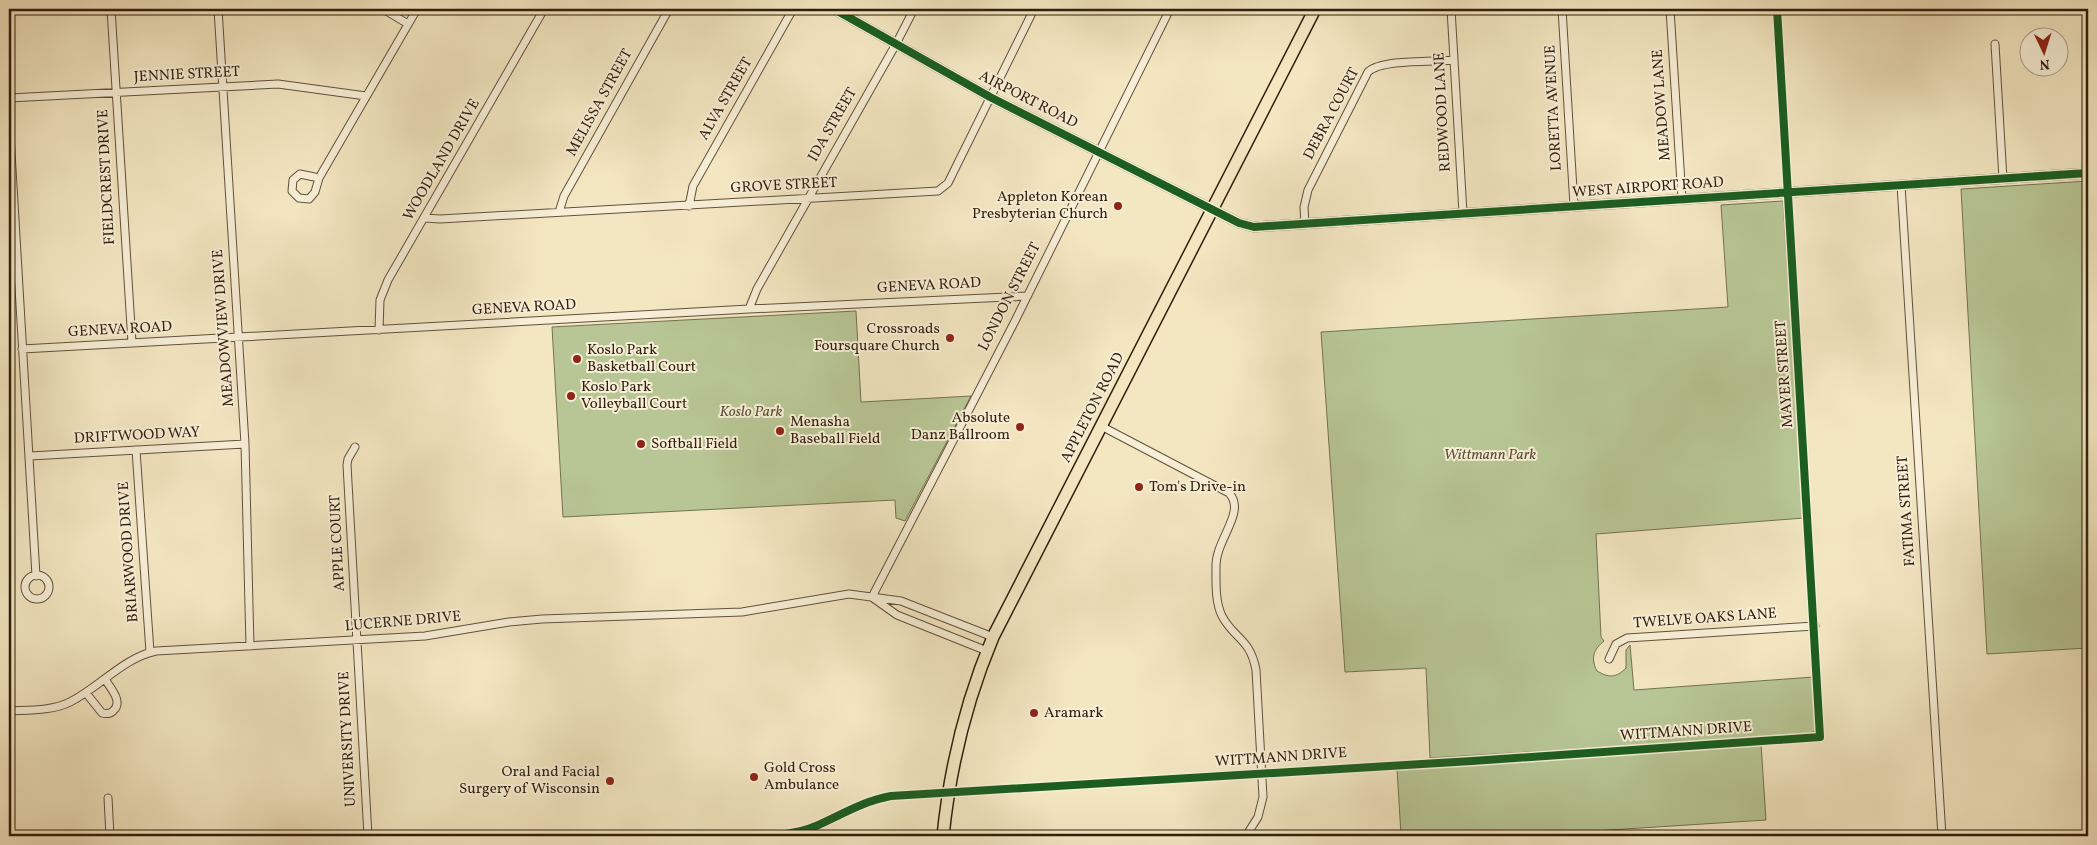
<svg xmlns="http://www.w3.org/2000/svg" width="2097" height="845" viewBox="0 0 2097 845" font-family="Vollkorn,serif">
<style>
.green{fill:#b8c695;stroke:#747250}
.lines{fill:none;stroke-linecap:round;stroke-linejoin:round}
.minor-casing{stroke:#62503a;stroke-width:9}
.tertiary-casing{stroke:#62503a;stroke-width:11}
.primary-casing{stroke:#311e0c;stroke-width:14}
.minor{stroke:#f7efd7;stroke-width:7}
.tertiary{stroke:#f7efd7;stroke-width:9}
.primary{stroke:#f3e7c2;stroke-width:11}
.cycleway-casing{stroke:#f7efd7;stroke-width:11}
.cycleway{stroke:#1b5e20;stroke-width:8}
.poi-dot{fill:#8f2418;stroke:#f7efd7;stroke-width:2}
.labels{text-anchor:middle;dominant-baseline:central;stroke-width:4;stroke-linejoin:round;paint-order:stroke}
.street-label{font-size:15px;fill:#311e0c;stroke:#f7efd7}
.poi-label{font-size:15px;fill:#311e0c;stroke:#f7efd7;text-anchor:start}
.park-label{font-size:15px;font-style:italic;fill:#5a5035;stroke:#f7efd7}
</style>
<rect width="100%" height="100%" fill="#f3e7c2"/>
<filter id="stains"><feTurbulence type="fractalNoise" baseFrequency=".004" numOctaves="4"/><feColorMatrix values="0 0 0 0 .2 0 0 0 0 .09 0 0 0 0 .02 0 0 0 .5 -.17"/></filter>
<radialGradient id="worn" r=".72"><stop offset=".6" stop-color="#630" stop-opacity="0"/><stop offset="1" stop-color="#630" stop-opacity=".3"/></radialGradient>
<path class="green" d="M2088,181V648L1987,654L1961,189Z
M1783,201L1804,518L1596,534L1601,637L1604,641C1594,649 1590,658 1597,671C1609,678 1616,678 1626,668V650L1630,645L1634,690L1814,677L1817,725L1815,731L1808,735L1761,744L1766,820L1515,836H1384L1401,835L1397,769L1579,758V749L1430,758L1426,668L1345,672L1321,332L1728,307L1721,205Z
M856,311L861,402L971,396L905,521L896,518L895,500L563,517L552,327Z"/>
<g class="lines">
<defs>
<path id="minor" d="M111,9L132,343
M218,9L245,444L250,646
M383,9L408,24
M1451,9L1463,213
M1562,9L1574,206
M1670,9L1682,199
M1995,44L2003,179
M9,98L278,84L366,96
M9,118L36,576
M300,174L319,178L315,192L309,199L299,198L292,191L293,180Z
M319,178L417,9
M1901,185L1942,836
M689,206L693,186L793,9
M559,212L564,196L669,9
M425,218L440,219L938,191L948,183L1034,9
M1305,224L1304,207L1308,190L1368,72C1381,59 1434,62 1454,60
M749,309L757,289L896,44L914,9
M379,330L380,300L388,280L544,9
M22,349L749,309L1027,296
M1101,426L1229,493C1247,512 1215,540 1216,567C1216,582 1215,602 1222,616C1234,639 1250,638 1256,670L1263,797L1258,817L1246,836
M355,447L348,459L347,465L368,836
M136,450L150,652
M30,456L245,444
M25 587a12 12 0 1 1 24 0a12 12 0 1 1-24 0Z
M872,597L1015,321L1170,9
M873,598L897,615L987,651
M1609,659L1616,644L1627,638L1815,626
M86,693L102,713C106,714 110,714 113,711C124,702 110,688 105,679
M9,711C29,710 52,711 70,702C100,687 123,658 156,651L425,636L509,622L542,619L742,612L849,594L901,601L993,637
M108,798L110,836
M751,836C773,835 795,835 816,826C841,815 863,801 891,796L1472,761L1820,737L1777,9"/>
<path id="tertiary" d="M834,9L990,97L1239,223L1254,227L2088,173"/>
<path id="primary" d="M943,836C950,767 966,701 993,637L1315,9"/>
</defs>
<use href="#minor" class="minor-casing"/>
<use href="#tertiary" class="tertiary-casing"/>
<use href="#primary" class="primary-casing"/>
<use href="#minor" class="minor"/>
<use href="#tertiary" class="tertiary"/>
<use href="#primary" class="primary"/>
<defs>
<path id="cycleway" d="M834,9L990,97L1239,223L1254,227L2088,173
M751,836C773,835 795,835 816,826C841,815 863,801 891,796L1472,761L1820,737L1777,9"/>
</defs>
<use href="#cycleway" class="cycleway-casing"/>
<use href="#cycleway" class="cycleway"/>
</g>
<g class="poi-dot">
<circle cx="1118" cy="206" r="5"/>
<circle cx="950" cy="338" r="5"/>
<circle cx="577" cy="359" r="5"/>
<circle cx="571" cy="396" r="5"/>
<circle cx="1020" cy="427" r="5"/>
<circle cx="780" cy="431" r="5"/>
<circle cx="641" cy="444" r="5"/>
<circle cx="1139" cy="487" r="5"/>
<circle cx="1034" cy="713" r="5"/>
<circle cx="754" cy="777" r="5"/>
<circle cx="610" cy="781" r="5"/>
</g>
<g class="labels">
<g class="street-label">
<text transform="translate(187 75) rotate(-3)">JENNIE STREET</text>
<text transform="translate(726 99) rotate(-60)">ALVA STREET</text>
<text transform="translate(1028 100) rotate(27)">AIRPORT ROAD</text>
<text transform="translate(600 103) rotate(-61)">MELISSA STREET</text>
<text transform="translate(1662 105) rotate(-94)">MEADOW LANE</text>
<text transform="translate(1554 108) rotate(-93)">LORETTA AVENUE</text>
<text transform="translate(1443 112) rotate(-93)">REDWOOD LANE</text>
<text transform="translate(1332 114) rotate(-62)">DEBRA COURT</text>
<text transform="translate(833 125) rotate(-60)">IDA STREET</text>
<text transform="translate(442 160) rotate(-60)">WOODLAND DRIVE</text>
<text transform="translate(107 177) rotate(-93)">FIELDCREST DRIVE</text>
<text transform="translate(784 186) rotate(-3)">GROVE STREET</text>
<text transform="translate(1648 188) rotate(-4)">WEST AIRPORT ROAD</text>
<text transform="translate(929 286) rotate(-3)">GENEVA ROAD</text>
<text transform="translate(1010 297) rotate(-63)">LONDON STREET</text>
<text transform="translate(524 308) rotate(-3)">GENEVA ROAD</text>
<text transform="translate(224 328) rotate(-94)">MEADOWVIEW DRIVE</text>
<text transform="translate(120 330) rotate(-3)">GENEVA ROAD</text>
<text transform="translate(1785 374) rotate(-94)">MAYER STREET</text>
<text transform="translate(1093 408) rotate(-63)">APPLETON ROAD</text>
<text transform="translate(137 436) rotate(-3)">DRIFTWOOD WAY</text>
<text transform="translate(1907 511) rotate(-94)">FATIMA STREET</text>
<text transform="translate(338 543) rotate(-93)">APPLE COURT</text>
<text transform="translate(129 552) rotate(-94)">BRIARWOOD DRIVE</text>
<text transform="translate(1705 619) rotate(-4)">TWELVE OAKS LANE</text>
<text transform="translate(403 622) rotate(-5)">LUCERNE DRIVE</text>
<text transform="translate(1686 732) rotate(-4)">WITTMANN DRIVE</text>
<text transform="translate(348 739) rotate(-93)">UNIVERSITY DRIVE</text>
<text transform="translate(1281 758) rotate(-4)">WITTMANN DRIVE</text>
</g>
<g class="poi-label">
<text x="1108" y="197" text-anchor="end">Appleton Korean<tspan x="1108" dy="17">Presbyterian Church</tspan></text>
<text x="940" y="329" text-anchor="end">Crossroads<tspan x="940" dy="17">Foursquare Church</tspan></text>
<text x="587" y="350">Koslo Park<tspan x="587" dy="17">Basketball Court</tspan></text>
<text x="581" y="387">Koslo Park<tspan x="581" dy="17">Volleyball Court</tspan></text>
<text x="1010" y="418" text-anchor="end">Absolute<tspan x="1010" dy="17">Danz Ballroom</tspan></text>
<text x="790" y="422">Menasha<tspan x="790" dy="17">Baseball Field</tspan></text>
<text x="651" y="444">Softball Field</text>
<text x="1149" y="487">Tom's Drive-in</text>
<text x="1044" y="713">Aramark</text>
<text x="764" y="768">Gold Cross<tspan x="764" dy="17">Ambulance</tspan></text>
<text x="600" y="772" text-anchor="end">Oral and Facial<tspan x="600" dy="17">Surgery of Wisconsin</tspan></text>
</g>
<g class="park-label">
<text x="751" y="412">Koslo Park</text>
<text x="1490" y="455">Wittmann Park</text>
</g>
</g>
<rect width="2097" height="845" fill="none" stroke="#f3e7c2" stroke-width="30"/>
<rect x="10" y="10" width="2077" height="825" fill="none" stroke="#311e0c" stroke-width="2.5"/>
<rect x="15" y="15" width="2067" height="815" fill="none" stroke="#311e0c"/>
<g transform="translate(2044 52) rotate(176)"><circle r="24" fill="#f7efd7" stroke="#a89b86"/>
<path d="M0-4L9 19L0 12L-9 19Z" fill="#8f2418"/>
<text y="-8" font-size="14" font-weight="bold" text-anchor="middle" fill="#311e0c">N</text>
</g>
<rect width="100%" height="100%" filter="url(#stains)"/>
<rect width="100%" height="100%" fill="url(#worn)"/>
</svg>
